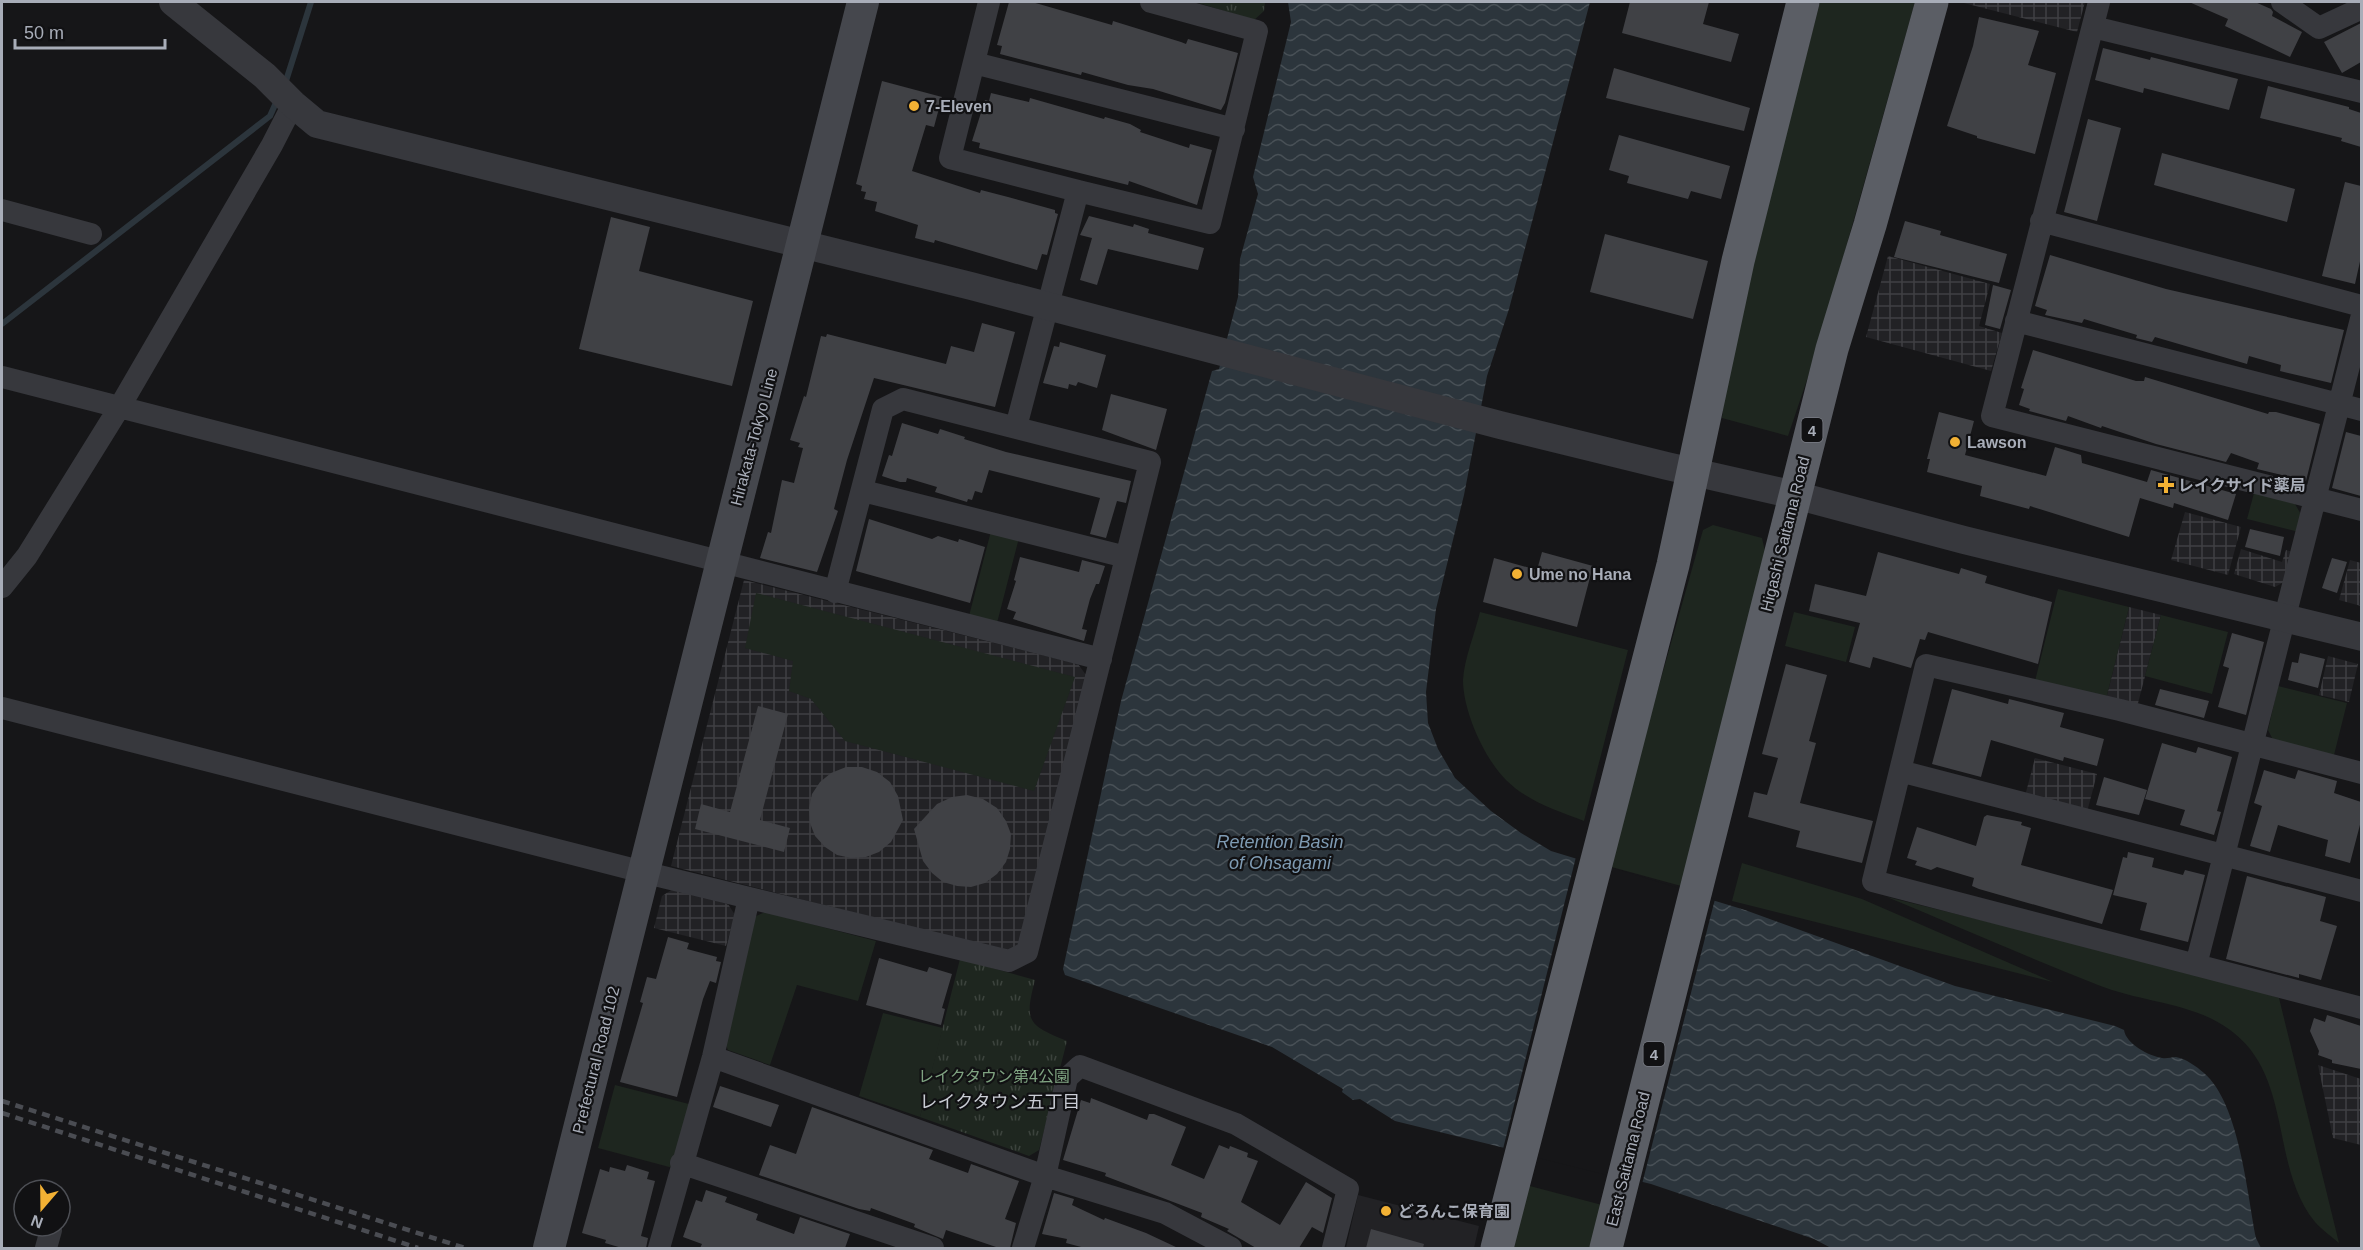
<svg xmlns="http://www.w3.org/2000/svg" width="2363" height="1250" viewBox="0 0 2363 1250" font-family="Arial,'Noto Sans JP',sans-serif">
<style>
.built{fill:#222225}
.industrial{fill:url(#industrial-grid)}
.green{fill:#1e261f}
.park{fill:url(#park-tufts)}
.water{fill:url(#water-waves)}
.pier{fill:#161618}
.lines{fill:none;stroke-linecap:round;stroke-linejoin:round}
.stream{stroke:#2c353c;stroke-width:6}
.building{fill:#404145}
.minor{stroke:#37383d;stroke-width:22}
.tertiary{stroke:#37383d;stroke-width:28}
.secondary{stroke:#45474d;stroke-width:32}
.trunk{stroke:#5b5e65;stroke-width:33}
.rail{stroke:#4a4c52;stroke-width:4.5;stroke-dasharray:8 6;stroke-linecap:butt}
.poi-dot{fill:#f2b134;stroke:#111113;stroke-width:2}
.labels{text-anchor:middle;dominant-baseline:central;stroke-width:4.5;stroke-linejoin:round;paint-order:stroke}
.shield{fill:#111113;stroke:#7b7e86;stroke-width:1.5}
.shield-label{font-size:15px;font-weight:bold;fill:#a8adb8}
.poi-label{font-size:16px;font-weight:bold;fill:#a8adb8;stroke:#111113;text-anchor:start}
.street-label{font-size:16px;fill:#a8adb8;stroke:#111113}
.park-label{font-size:16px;fill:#7fa381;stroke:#111113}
.water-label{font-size:18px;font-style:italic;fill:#7f9bb3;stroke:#111113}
.neighbourhood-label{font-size:18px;fill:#c9ccd4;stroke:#111113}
</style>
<defs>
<pattern id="industrial-grid" width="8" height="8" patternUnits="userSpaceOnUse" patternTransform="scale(1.5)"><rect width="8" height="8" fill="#222225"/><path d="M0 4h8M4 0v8" fill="none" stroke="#3f3f43"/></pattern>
<pattern id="park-tufts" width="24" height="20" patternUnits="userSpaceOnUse" patternTransform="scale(1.5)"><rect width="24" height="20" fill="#1e261f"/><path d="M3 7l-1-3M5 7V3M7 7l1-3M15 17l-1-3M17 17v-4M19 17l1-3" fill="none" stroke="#3c433d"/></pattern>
<pattern id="water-waves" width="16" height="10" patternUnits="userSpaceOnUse" patternTransform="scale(1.5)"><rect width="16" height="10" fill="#2c353c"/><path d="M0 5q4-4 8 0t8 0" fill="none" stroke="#485056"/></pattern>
</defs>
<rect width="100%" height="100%" fill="#161618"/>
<path class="built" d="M1358,1195L1479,1226L1474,1248H1346Z"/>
<path class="industrial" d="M1960,2H2085L2077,32Z
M1888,256L1990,284L1979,326L2002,333L1991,371L1866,337Z
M2185,512L2241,527L2228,575L2171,560Z
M2241,549L2282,562L2286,550L2293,552L2284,582L2275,587L2234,574Z
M2350,560L2361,563V606L2339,600Z
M744,580L1078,664L1086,675L1019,945L1008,952L671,866Z
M2129,607L2161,615L2137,707L2106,699Z
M2328,656L2358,664L2349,702L2319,695Z
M2035,758L2097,774L2087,812L2025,796Z
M673,889L728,904L735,915L726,946L654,928L662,896Z
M2318,1065L2361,1079V1145L2333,1138Z"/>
<path class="green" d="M1820,2H1915L1818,347L1788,436L1722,418L1728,358Z
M2254,493L2295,504L2302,516L2299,532L2247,519Z
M1713,525L1762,538L1766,556L1685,887L1608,866L1703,530Z
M991,531L1019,538L997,623L969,616Z
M2058,589L2129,607L2106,699L2035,681Z
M756,593L1075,677L1034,791L845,741L811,699L789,691L793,661L745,648Z
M1480,612L1628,650L1584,821C1557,811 1527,801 1506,780C1484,758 1463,711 1463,680C1464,659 1475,633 1480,612Z
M1794,612L1855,627L1846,662L1785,646Z
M2161,615L2228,632L2212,694L2145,676Z
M2278,686L2347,703L2334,755L2273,740L2268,730Z
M1742,863L1862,899L2053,982L1732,901Z
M1887,897L2222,979L2279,998L2339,1243C2332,1237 2322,1230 2315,1222C2275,1173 2289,1099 2250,1049C2211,1001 2150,1006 2098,985C2027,957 1957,926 1887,897Z
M765,912L876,941L858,1001L797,985L770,1065L728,1050L723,1039L754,917Z
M883,1013L943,1028L920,1117L859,1096Z
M615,1085L689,1104L673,1168L598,1148Z
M1526,1185L1606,1206L1595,1248H1510Z"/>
<path class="park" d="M1195,2H1265L1264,11L1254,20Z
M960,959L1035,980C1024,1022 1028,1025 1067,1041L1039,1150L1029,1156L920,1117Z"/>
<path class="water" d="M1288,2H1590L1509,309L1487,376L1464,495L1436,609L1426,692L1428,723L1438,749L1455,778L1491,811L1521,833L1551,851L1745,910L1955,986L2115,1026L2124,1030C2126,1044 2149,1056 2162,1058C2167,1059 2171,1057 2176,1057C2186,1059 2196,1066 2204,1073C2239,1103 2247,1192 2256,1238L2261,1248H1831L1814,1239L1651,1184L1395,1121L1360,1099L1353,1100L1342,1092L1343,1089L1272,1047L1065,975L1063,969L1121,701L1212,371L1219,369L1238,297L1240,259L1258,194L1253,177L1291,22Z"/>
<path class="pier" d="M1576,857L1715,899L1642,1184L1503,1149Z"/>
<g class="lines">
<path class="stream" d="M285,84L311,2
M2,324L270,116L278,98"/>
</g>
<path class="building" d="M1009,2H1032L1112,25L1113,21L1181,42L1186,44L1188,39L1238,53L1225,103L1221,110L1153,89L1128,85L1082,72L1081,75L1000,54L1002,46L997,45Z
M1630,2H1709L1703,24L1739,34L1731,62L1622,33Z
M2189,2H2255L2271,9L2273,12L2272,16L2302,32L2290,57L2225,26L2228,19Z
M1979,17L2039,31L2028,65L2056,73L2035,154L1977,138V136L1947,126L1973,46Z
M2361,23V62L2342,73L2324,42Z
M2103,48L2150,60L2151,57L2238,79L2229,110L2144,88L2143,93L2095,80Z
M1614,68L1750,108L1744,131L1606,98Z
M882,81L942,97L934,127L926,125L912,171L980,193L981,190L1008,197L1055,210V213L1058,214L1047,255L1042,254L1037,270L935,240L934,243L915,238L918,225L875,211L877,202L864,199L866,192L861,191L862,186L856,184Z
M2268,86L2349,107V109L2361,113V147L2341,141L2342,138L2260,118Z
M991,93L1029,102L1030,98L1104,119L1105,117L1130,124L1141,130L1140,132L1189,148L1190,144L1212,150L1197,205L1129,181L1128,185L979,148L980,143L972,141L985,100L989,101Z
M2088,119L2121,128L2097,221L2064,212Z
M1619,135L1730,166L1721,199L1691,191L1688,199L1627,183L1629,176L1609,170Z
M2162,153L2295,189L2287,222L2154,185Z
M2345,182L2361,186V257L2355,284L2322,276Z
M1089,216L1133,227L1134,224L1149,229L1148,233L1204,248L1198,270L1108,249L1097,285L1080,280L1092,238L1080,235Z
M611,217L650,227L639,271L753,301L732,386L579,349Z
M1905,221L1941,231L1940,235L2007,254L1999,283L1894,257Z
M1605,234L1708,261L1693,319L1590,292Z
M2050,255L2166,289L2344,330L2331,383L2280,371L2281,365L2249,356L2247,364L2155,337L2152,342L2136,338L2137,335L2084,319L2082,323L2045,315L2047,310L2035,306Z
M1993,285L2011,290L2000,329L1985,325Z
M982,323L1015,332L995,407L874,378L847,460L834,509L838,511L817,572L760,558L768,532L771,533L782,480L794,483L803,448L798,447L800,443L790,440L804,396L806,397L821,336L826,337L827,334L946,364L951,346L974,352Z
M1060,342L1106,355L1097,388L1078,382L1076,386L1069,384L1068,389L1043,383L1054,346L1059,347Z
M2033,350L2136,381H2144L2145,377L2268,414L2269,412H2276L2320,424L2306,481L2257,469L2259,463L2231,453L2226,462L2156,444L2102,426L2101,428L2068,416L2066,421L2029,411L2030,409L2019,405L2024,389L2021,388Z
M1111,394L1167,409L1156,450L1102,430Z
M1939,412L1974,421L1965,455L2046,476L2055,447L2081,455L2082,463L2147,482L2151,470L2236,494L2228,520L2174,503L2173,508L2140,498L2129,537L2030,506L2029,509L1980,496L1982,486L1927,472L1930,459H1927Z
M902,423L938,434L940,429L965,437L964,439L1006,452L1131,481L1126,503L1117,501L1106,538L1090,534L1100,498L989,470L982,493L975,491L972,500L968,499L967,502L935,492L937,487L907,478L906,482H900L882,476L889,455L892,456Z
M2346,432L2361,436V496L2332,488Z
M869,519L932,539L938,536L958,542L959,539L985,547L970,603L856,571Z
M2250,529L2284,537L2280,556L2245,547Z
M1542,552L1593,566L1577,627L1483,602L1494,558L1537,570Z
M1878,552L1959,574L1961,568L1987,576L1985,583L2052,602L2038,664L1928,632L1925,640L1920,639L1911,668L1873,657L1870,668L1849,662L1860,623L1809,611L1815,584L1866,596Z
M1020,557L1079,572L1082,560L1105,566L1099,584H1096L1090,599L1082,629L1087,630L1084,641L1013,619L1016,612L1007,609L1016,581L1014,580Z
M2332,558L2347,562L2337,593L2322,588Z
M2232,633L2264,642L2246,715L2218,707L2229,668L2223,666Z
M2300,653L2325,659L2318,688L2288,680L2292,662L2298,663Z
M1786,664L1827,675L1809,741L1816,743L1800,803L1873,821L1862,863L1796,847L1800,831L1748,817L1754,792L1767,795L1778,758L1762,754Z
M1952,689L2008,704L2009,699L2064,713L2060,727L2104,739L2097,766L2064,757L2063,761L1991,740L1981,777L1932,764Z
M2160,689L2209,701L2204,718L2155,705Z
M758,706L788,714L760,820L790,828L784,852L695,829L701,804L730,812Z
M2162,743L2196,753L2198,747L2232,757L2217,811L2221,812L2214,835L2180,825L2185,810L2145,799Z
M846,767H862L877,772L890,782L898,796L903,820L891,842L879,852L866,857L851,858L837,855L825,847L815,836L810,823L809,808L812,794L820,782L831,773Z
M2264,770L2295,779L2298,770L2337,781L2334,793L2361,802V821L2350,863L2325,856L2328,840L2278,825L2270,852L2250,846L2262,806L2254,803Z
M2104,777L2147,790L2139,815L2096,805Z
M967,795L983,799L997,808L1006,821L1011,834L1010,849L1006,862L997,874L985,883L971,887L957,886L943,882L932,873L923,861L914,829L937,804L952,797Z
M1987,815L2022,822L2021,825L2031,828L2021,865L2113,890L2102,924L1979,889L1972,886L1974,878L1937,867L1931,870L1915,865L1917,861L1907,858L1917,827L1976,846L1984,817Z
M2128,852L2154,858L2152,867L2183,875L2185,870L2205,875L2188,942L2140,930L2147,903L2113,895L2123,857L2127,858Z
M2247,876L2326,897L2320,921L2337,926L2321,980L2299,974V978L2226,959Z
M668,937L689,943L687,949L717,957L716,961L721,962L716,983L710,981L703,999L677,1097L620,1082L643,1003L640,1002L647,977L656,979Z
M879,958L927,972L929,967L952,974L942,1008L945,1009L941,1025L866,1005Z
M2327,1015L2361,1026V1069L2332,1063V1060L2318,1055L2319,1051L2310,1031L2314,1018L2325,1022Z
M720,1086L779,1105L771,1127L713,1107Z
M1091,1098L1147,1120L1149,1114H1154L1186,1127L1171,1165L1204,1179L1219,1145L1229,1149L1230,1146L1248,1153L1247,1157L1258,1161L1241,1202L1280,1225L1306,1182L1332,1198L1323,1233L1312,1227L1299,1248H1256L1227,1231L1229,1229L1201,1217L1202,1213L1105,1176L1106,1173L1063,1160L1081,1100L1090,1103Z
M812,1107L933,1150L929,1159L968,1173L971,1164L1019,1181L1005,1219L1016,1223L1010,1248H999L946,1230L943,1239L914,1227L915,1224L871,1208L870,1211L859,1209L759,1175L770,1145L796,1154Z
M627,1165L649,1172L647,1179L655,1181L641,1236L648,1238L646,1248H622L605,1243L606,1240L582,1233L600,1169L609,1172L610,1167L625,1171Z
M706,1190L727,1197L725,1202L758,1214L756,1220L794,1234L800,1217L850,1234L845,1248H700L702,1244L683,1237L696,1200L702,1202Z
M1054,1193L1074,1199L1072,1205L1104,1220L1105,1218L1146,1233L1178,1248H1085L1066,1243L1067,1239L1042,1234Z
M1371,1229L1424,1244L1423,1248H1366Z"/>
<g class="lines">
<path class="minor" d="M989,2L950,158L1078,191
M2099,2L1992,416L2362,510
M2282,2L2319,28L2362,8
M2093,27L2362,92
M974,63L1234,129
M2,210L91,234
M2041,221L2362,306
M2016,321L2362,410
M2,377L1101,659
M1016,427L1078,191L1210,223L1257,31L1151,2
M863,491L1126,557
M2,587L27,556L119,408L272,145L293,104
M2,708L659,876L1009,961L1027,952L1150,462L903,399L883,409L835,592
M1900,771L2362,891
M2362,773L2120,710L1926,665L1873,881L2362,1008
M2196,965L2362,315
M713,1057L1045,1176L1165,1213L1231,1248
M681,1163L933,1248
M46,1248L51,1230
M659,1248L713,1057L749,898
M1023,1248L1045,1176L1067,1078L1080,1066L1236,1124L1348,1189L1333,1248"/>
<path class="tertiary" d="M173,2L265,76L293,104L317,124L971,286L1500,425L1667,466L1795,495L1964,540L2362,637"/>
<path class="secondary" d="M549,1248L863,2"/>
<path class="trunk" d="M1497,1248L1673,565L1738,261L1803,2
M1606,1248L1832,349L1870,225L1932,2"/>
<path class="rail" d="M2,1101L465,1248
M2,1113L418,1248"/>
</g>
<g class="poi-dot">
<circle cx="914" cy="106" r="6"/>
<circle cx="1955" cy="442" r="6"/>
<path d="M2163 476h6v6h6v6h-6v6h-6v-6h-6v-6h6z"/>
<circle cx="1517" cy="574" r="6"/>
<circle cx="1386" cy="1211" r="6"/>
</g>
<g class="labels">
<g class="shield">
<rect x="1801.5" y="418" width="21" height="24" rx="4.5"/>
<rect x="1643.5" y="1042" width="21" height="24" rx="4.5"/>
</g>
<g class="shield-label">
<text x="1812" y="430">4</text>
<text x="1654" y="1054">4</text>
</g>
<g class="poi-label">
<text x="926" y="106">7-Eleven</text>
<text x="1967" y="442">Lawson</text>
<text x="2178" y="485">レイクサイド薬局</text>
<text x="1529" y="574">Ume no Hana</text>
<text x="1398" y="1211">どろんこ保育園</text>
</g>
<g class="street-label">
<text transform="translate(754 437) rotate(-75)">Hirakata-Tokyo Line</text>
<text transform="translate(1785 534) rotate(-76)">Higashi Saitama Road</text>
<text transform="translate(596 1060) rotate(-76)">Prefectural Road 102</text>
<text transform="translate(1628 1159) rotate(-76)">East Saitama Road</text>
</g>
<g class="park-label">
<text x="994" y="1076">レイクタウン第4公園</text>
</g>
<g class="water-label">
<text x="1280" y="842">Retention Basin<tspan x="1280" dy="21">of Ohsagami</tspan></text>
</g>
<g class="neighbourhood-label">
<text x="1000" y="1102">レイクタウン五丁目</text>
</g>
</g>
<rect width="2363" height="1250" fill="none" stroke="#a8adb8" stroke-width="6"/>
<g transform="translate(42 1208) rotate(200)"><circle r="28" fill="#111113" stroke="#4d4f55" stroke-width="1.5"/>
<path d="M0-4.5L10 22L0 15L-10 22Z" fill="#f2b134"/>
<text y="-9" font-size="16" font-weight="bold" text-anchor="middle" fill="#a8adb8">N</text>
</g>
<path d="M15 39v9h150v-9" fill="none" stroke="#a8adb8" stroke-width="3"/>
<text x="24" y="39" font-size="18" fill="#a8adb8" stroke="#111113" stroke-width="4.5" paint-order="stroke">50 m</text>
</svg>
